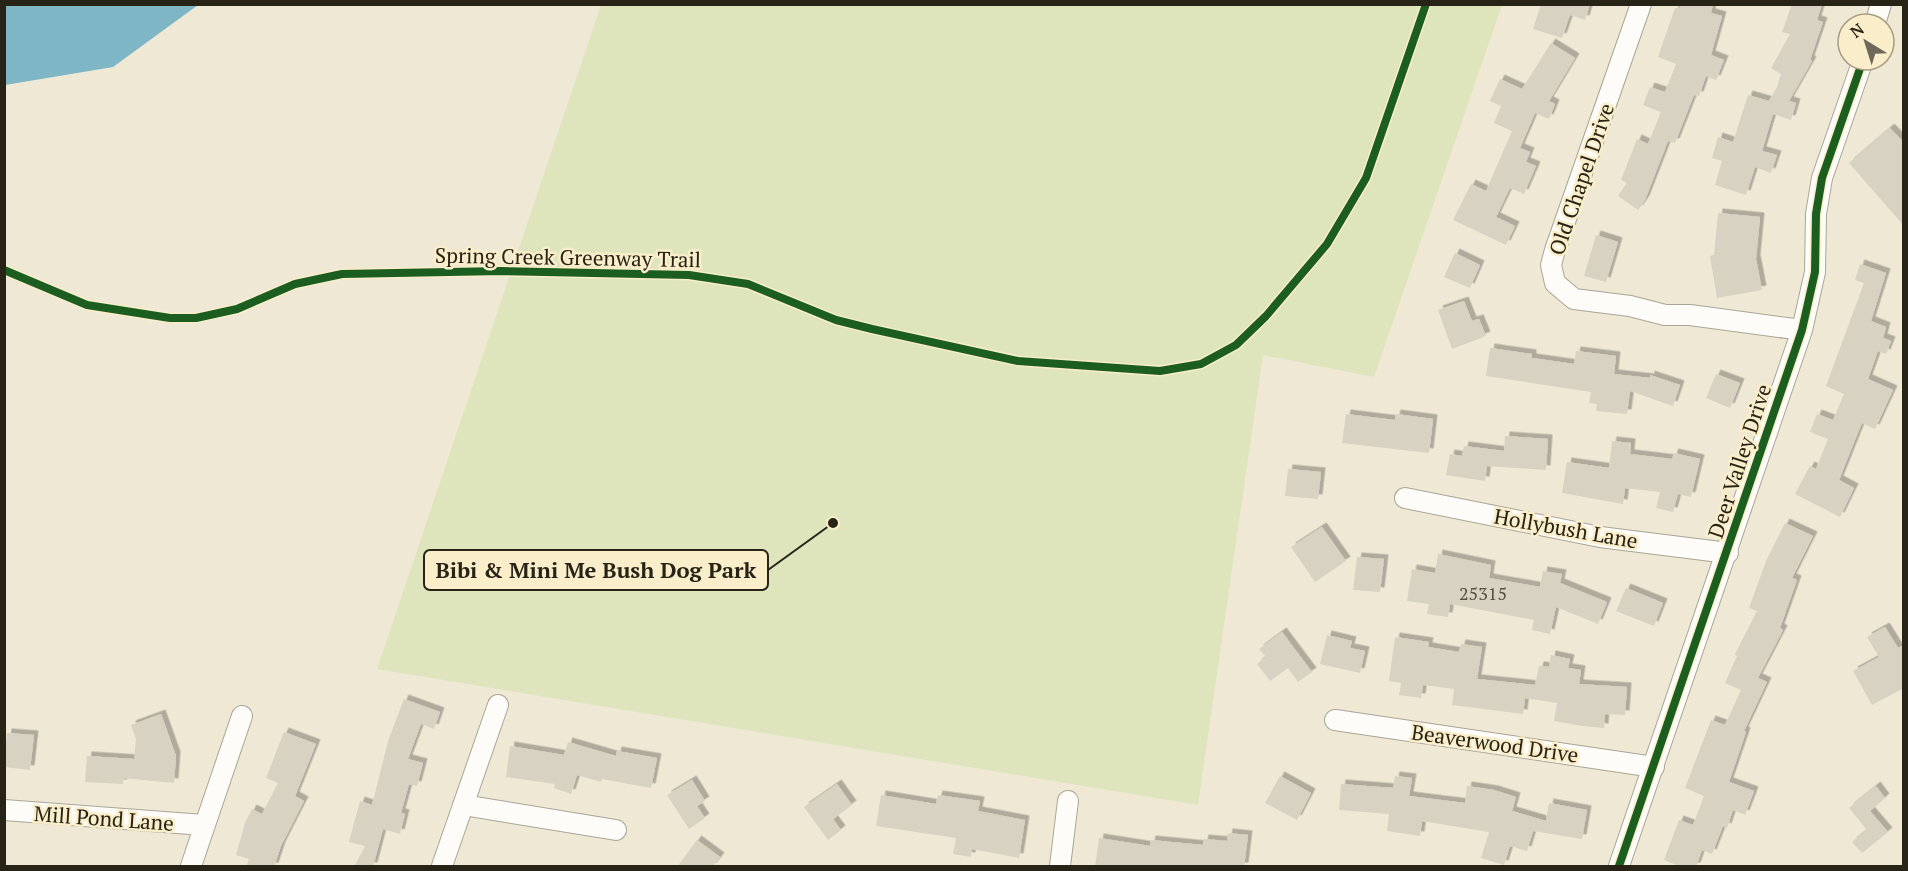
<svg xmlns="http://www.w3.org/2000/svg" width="1908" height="871" viewBox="0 0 1908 871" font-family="'PT Serif',serif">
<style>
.green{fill:#dee5bc}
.water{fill:#7eb6c6}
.building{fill:#d7d2c2;filter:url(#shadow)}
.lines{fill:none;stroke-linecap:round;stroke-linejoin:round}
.minor-casing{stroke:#aaa596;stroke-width:22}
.minor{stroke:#fdfcf9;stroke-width:20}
.cycleway-casing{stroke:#faeeca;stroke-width:11}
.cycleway{stroke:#1b5e20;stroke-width:8}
.labels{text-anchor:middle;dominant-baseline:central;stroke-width:5;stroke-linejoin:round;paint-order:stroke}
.number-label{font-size:18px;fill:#555043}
.street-label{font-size:21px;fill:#272316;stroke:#faeeca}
.leader{fill:none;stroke:#272316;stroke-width:2}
.callout-dot{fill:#272316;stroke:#faeeca;stroke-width:2}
.callout{fill:#faeeca;stroke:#272316;stroke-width:2}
.callout-label{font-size:22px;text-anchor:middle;font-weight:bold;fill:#272316}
</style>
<defs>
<filter id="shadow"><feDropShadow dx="4.5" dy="-4.5" stdDeviation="0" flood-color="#0004"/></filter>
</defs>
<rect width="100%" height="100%" fill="#efe8d5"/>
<path class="green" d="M601,5H1502L1374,377L1263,355L1198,805L377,669Z"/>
<path class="water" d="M5,4H198V5L113,67L5,85Z"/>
<path class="building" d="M1541,4H1590L1585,20L1570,15L1562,38L1533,29Z
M1681,4H1713L1711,13L1722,16L1711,55L1724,60L1716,80L1706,76L1699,96L1694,95L1675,143L1668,141L1645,200L1638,210L1618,196L1627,183L1621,180L1637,139L1648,144L1661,112L1643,105L1650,87L1665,92L1676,64L1658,57L1675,8L1679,9Z
M1792,4H1822L1817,20L1823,22L1810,60L1812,61L1789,101L1796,103L1791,120L1773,114L1762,151L1777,155L1771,173L1755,167L1746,195L1715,185L1722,161L1712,158L1718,137L1733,142L1748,95L1769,101L1777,87L1781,74L1771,68L1790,34L1782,32Z
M1551,43L1575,58L1549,101L1555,104L1549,119L1535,113L1520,148L1530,152L1526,162L1536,166L1524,194L1510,188L1496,217L1515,226L1506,245L1453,220L1471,184L1486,191L1512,131L1494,123L1501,106L1490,101L1500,79L1522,89Z
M1890,128L1904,143V226L1849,163Z
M1718,213L1760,217L1756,259L1762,290L1717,298L1710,256L1714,255Z
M1596,235L1618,242L1606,282L1584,276Z
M1455,253L1480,265L1470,288L1444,277Z
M1860,264L1886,273L1871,321L1886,327L1883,338L1891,341L1886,354L1878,351L1868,379L1893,390L1875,429L1862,423L1857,435L1839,480L1854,488L1840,517L1795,494L1810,466L1816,469L1828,439L1810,432L1817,414L1833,420L1844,394L1826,386L1864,283L1855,280Z
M1464,301L1472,321L1479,319L1486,336L1452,349L1438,310Z
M1490,348L1532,354V358L1574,364L1576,351L1616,356L1614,374L1650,378V375L1680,385L1673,406L1630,391L1627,414L1596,411L1597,404L1589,403L1591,392L1486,376Z
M1716,374L1740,383L1730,408L1706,398Z
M1346,414L1395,420L1396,414L1433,419L1429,453L1342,443Z
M1505,436L1548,439L1546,470L1487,466L1485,481L1446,475L1450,454L1462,456L1464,446L1504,451Z
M1612,441L1631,443L1630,454L1672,459L1674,453L1700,459L1691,497L1678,494L1673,512L1656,508L1660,492L1625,488L1623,504L1562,493L1567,462L1609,468Z
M1288,469L1321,472L1318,499L1285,496Z
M1785,523L1813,536L1792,578L1797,580L1780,628L1783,630L1758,678L1767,682L1744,731L1746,732L1729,782L1754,791L1745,815L1733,810L1727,828L1723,826L1712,854L1702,850L1696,867H1681L1664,860L1679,820L1693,825L1704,796L1685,788L1711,720L1725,725L1741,690L1725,683L1737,656L1735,654L1757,611L1749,608L1766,561Z
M1322,527L1346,561L1315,582L1291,547Z
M1438,554L1491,565L1489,578L1540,587L1543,571L1562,574L1560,583L1607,602L1598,624L1556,607L1550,634L1532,630L1534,620L1450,604L1448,617L1427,614L1429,604L1407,601L1412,569L1435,573Z
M1357,557L1384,559L1380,592L1353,590Z
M1626,588L1663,603L1654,626L1616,611Z
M1885,627L1898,648L1904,645V688L1872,705L1853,671L1879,657L1867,637Z
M1282,632L1312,672L1298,682L1288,668L1270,681L1257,664L1266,657L1259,649Z
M1327,635L1352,641L1350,648L1365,651L1360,673L1320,664Z
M1395,637L1429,642L1428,647L1459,652L1461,644L1482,647L1477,679L1535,685L1539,666L1549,667L1551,655L1570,659L1568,668L1581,670L1579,684L1627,687L1625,715L1605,714L1604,728L1582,726L1554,721L1557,703L1525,698L1523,714L1452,705L1454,689L1423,685L1421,698L1399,695L1401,683L1389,681Z
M404,699L440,712L434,729L421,724L408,759L423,763L417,786L409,784L401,813L405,814L400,834L383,829L373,867H354L365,846L349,842L360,801L372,805L388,741Z
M161,714L176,756L174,783L123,778V784L85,782L87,756L134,759L136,739L131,725Z
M284,732L316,744L295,796L304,801L281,846L274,867H246L249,859L236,855L245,823L252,809L262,814L278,783L266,778Z
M7,733L34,735L30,770L4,767Z
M568,742L616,756L617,751L657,758L651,788L602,779L601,782L577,775L571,794L554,788L555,784L506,777L510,746L564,755Z
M1280,776L1311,793L1297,820L1265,803Z
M1395,776L1412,778L1409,796L1465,803L1467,786L1494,790L1516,797L1512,811L1546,821L1549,803L1587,810L1582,839L1533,831L1527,851L1510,846L1504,865L1481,858L1489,832L1422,821L1420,836L1387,831L1389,814L1339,810L1341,784L1393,788Z
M692,780L705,801L697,806L705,818L689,829L667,795Z
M837,784L852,805L833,819L841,830L828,840L804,807Z
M1876,786L1885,798L1870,811L1888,832L1862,853L1852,842L1867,830L1849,808Z
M881,795L936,804L938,795L980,801L978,811L1025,820L1019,858L972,849L971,857L953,854L956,838L876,826Z
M1228,833L1248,835L1244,867H1095L1099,838L1150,846L1151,840L1203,845L1204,839L1227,841Z
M697,840L720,857L712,867H677Z"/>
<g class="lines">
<defs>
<path id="minor" d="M1641,4L1555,250L1551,265L1555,283L1574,299L1630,306L1665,315H1690L1802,330
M1875,24L1881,4
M1405,498L1600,537L1728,553
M1335,720L1654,767
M463,805L616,830
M4,810L204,825
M191,866L242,716
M442,866L498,705
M1060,866L1068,801
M1619,866L1802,330L1815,272L1816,214L1822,178L1863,60"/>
</defs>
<use href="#minor" class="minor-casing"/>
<use href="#minor" class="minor"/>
<defs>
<path id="cycleway" d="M4,270L87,305L170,318H196L237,309L295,284L342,274L502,271L689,275L748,284L836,320L872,329L1018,361L1160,371L1201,364L1236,345L1266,316L1327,244L1366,178L1426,4
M1619,866L1802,330L1815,272L1816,214L1822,178L1863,60"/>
</defs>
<use href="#cycleway" class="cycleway-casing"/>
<use href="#cycleway" class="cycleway"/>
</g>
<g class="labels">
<g class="number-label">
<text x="1483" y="593">25315</text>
</g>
<g class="street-label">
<text transform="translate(1581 179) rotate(-71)">Old Chapel Drive</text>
<text transform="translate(568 257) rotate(1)">Spring Creek Greenway Trail</text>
<text transform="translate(1739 461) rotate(-72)">Deer Valley Drive</text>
<text transform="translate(1566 528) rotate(10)">Hollybush Lane</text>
<text transform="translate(1495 743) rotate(8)">Beaverwood Drive</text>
<text transform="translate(104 818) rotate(4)">Mill Pond Lane</text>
</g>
</g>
<path class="leader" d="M833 523L768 570"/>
<circle class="callout-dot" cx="833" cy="523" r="6"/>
<rect class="callout" x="424" y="550" width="344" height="40" rx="6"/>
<g class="callout-label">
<text x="596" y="578">Bibi &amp; Mini Me Bush Dog Park</text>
</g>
<rect width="1908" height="871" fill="none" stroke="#272316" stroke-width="12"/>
<g transform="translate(1866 42) rotate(322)"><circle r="28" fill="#faeeca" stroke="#a69d82" stroke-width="1.5"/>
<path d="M0-4.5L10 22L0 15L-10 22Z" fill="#6d6859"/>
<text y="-9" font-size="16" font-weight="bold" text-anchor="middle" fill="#272316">N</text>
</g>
</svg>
